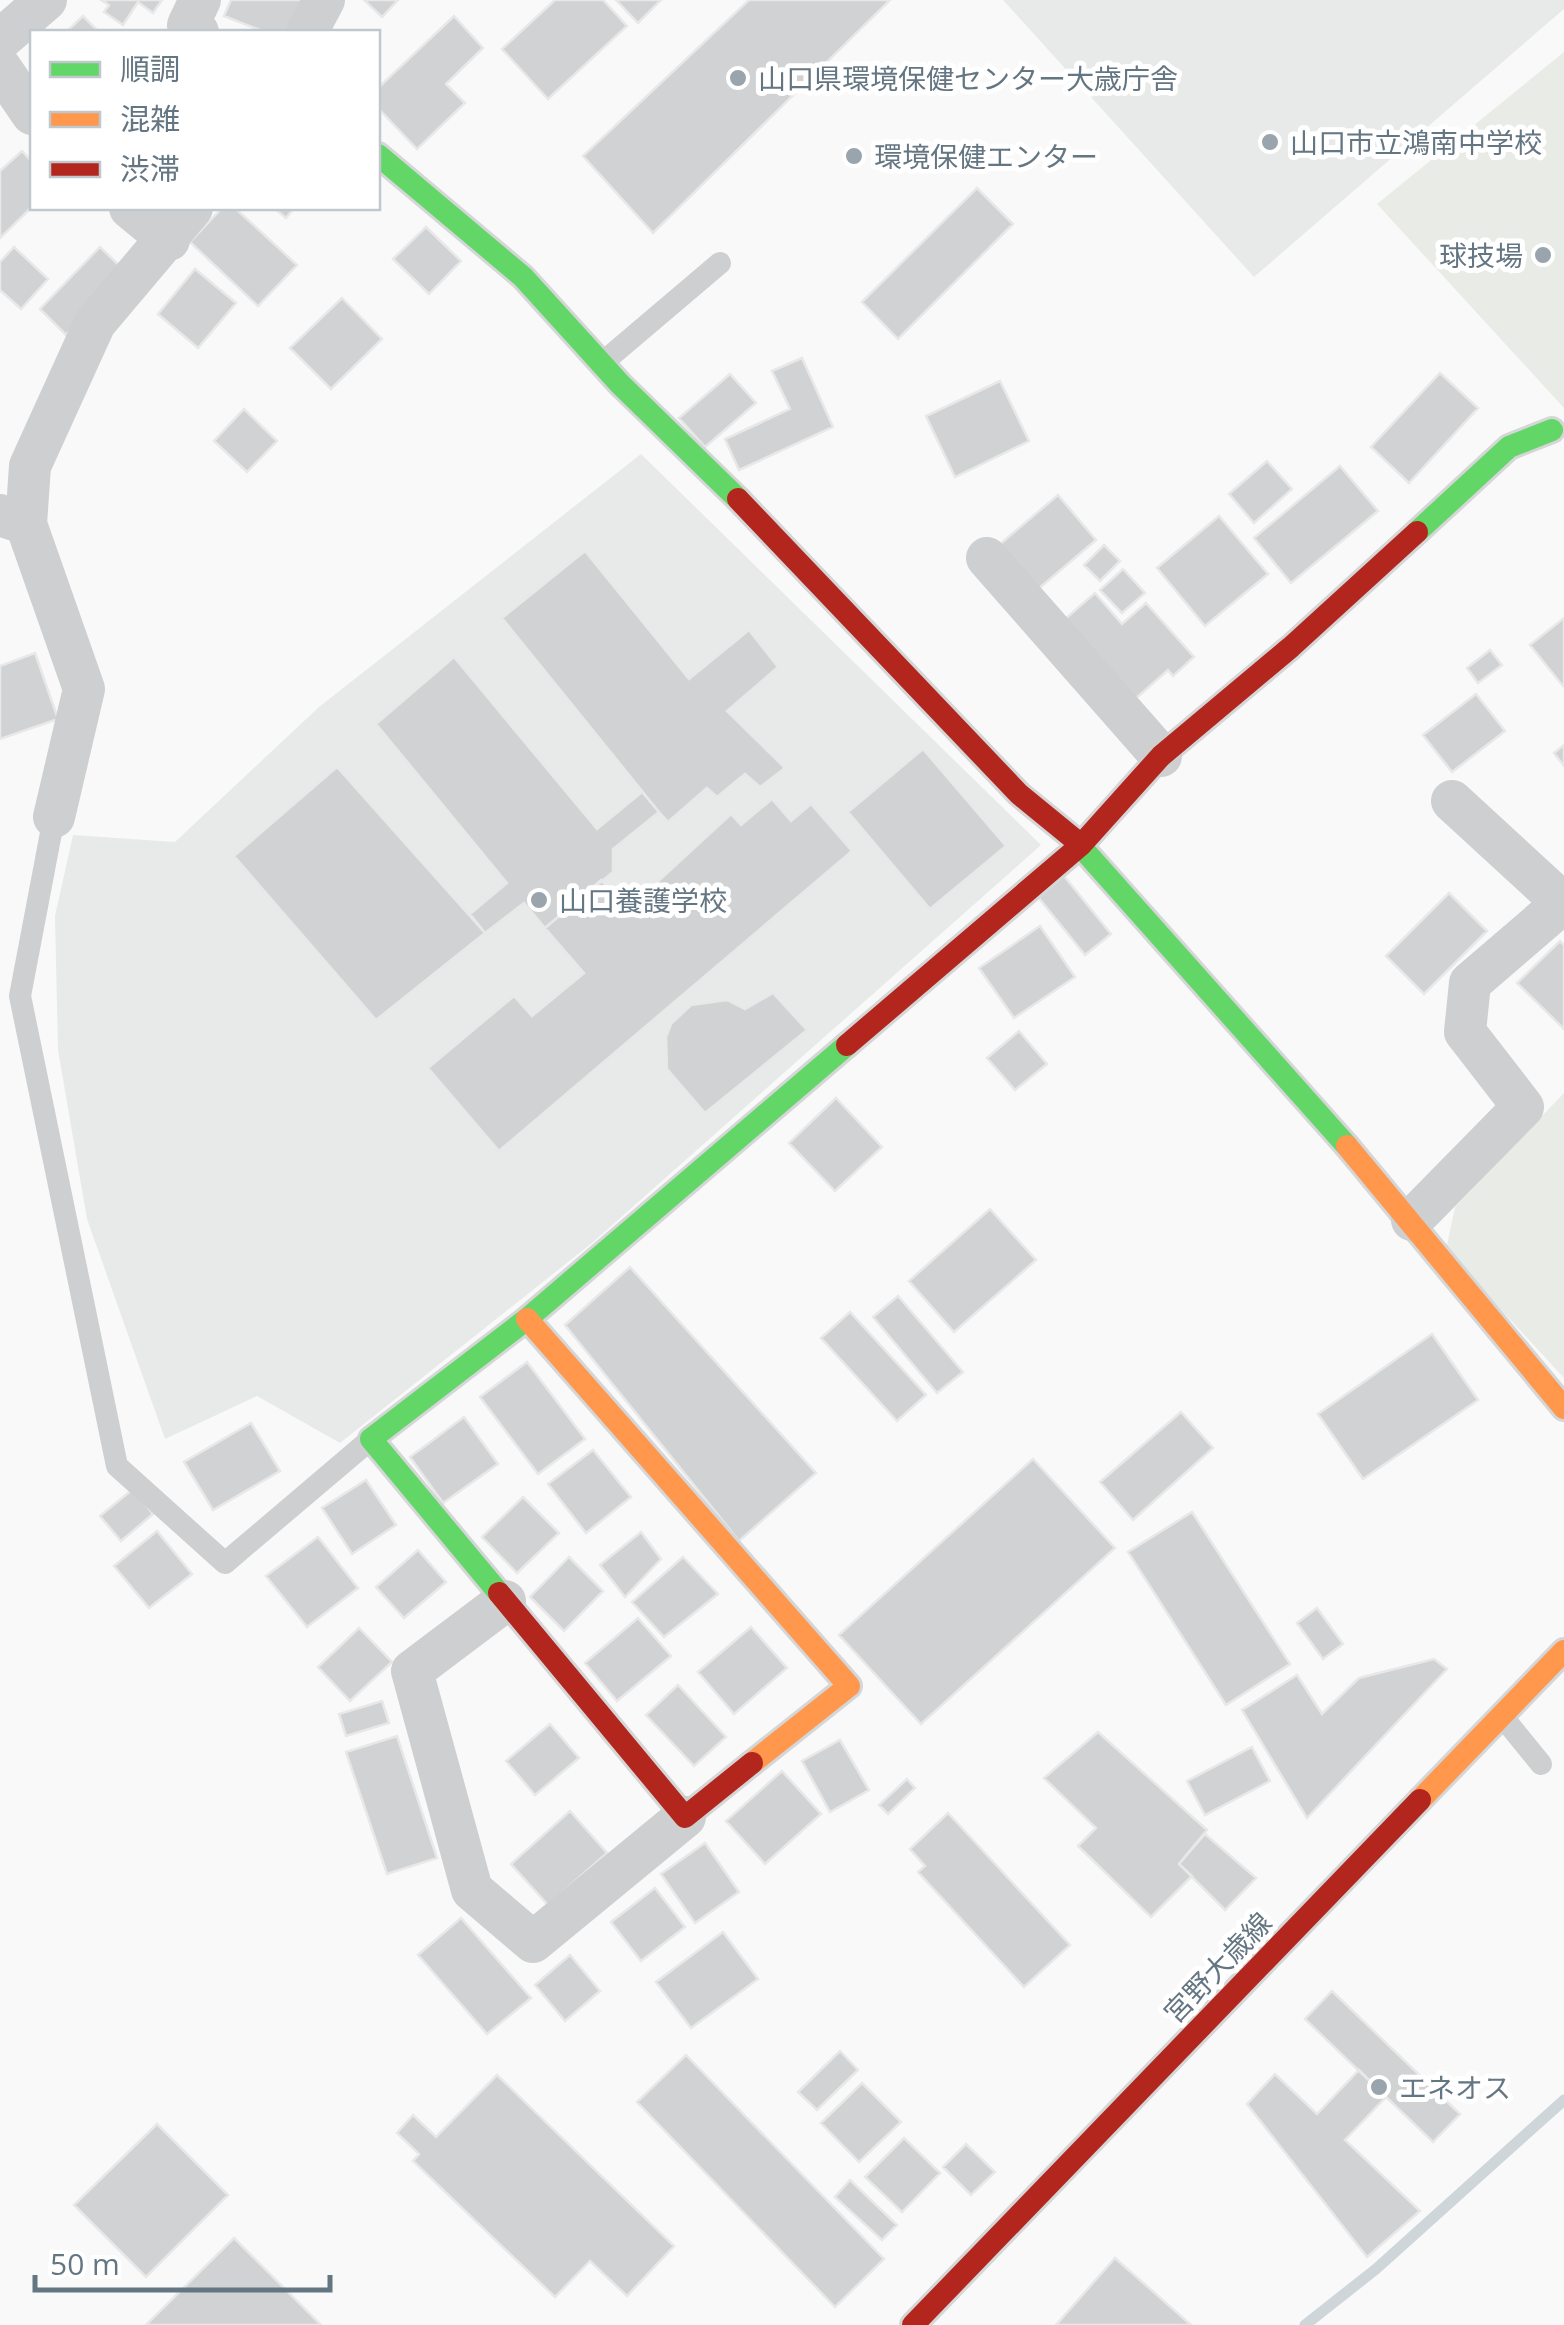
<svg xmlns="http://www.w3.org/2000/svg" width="1564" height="2325" viewBox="0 0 1564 2325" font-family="'Open Sans','Noto Sans JP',sans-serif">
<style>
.built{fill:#e8e9e9}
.green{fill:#e8ebe6}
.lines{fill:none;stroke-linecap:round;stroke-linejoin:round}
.stream{stroke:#ced6d9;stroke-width:11}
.building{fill:#d0d2d3;stroke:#e8e8e8;stroke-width:2.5}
.fast-casing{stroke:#d5d6d7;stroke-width:28}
.slow-casing{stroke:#d5d6d7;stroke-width:28}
.jam-casing{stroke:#d5d6d7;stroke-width:28}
.lane{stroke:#cecfd0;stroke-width:22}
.street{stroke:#cecfd0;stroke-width:42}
.fast{stroke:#63d668;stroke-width:22}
.slow{stroke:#ff974d;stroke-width:22}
.jam{stroke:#b3261e;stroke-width:22}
.poi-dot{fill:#99a4ac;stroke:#fff;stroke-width:4}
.labels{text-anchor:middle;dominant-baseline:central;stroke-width:10;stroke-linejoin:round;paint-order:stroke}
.poi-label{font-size:28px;fill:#657683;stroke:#fff;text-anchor:start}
.street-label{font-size:28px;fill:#657683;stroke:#fff}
</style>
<rect width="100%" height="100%" fill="#f9f9f9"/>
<path class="built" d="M1003,0H1564V9L1254,277Z
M641,454L1041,845L592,1243L340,1443L257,1396L165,1439L87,1219L58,1050L55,916L73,835L175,842L319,707Z"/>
<path class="green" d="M1564,52V408L1377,204Z
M1564,1093V1378L1446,1250L1455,1207Z"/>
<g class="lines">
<path class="stream" d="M1305,2325L1376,2269L1564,2100"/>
</g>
<path class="building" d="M101,0H162L153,13L138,2L123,25L104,12L109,5Z
M231,0H312L298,32H265L224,16Z
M364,0H398L382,17Z
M555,0H603L627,26L548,99L502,49Z
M616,0H661L638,23Z
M749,0H890L653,233L583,156Z
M83,16L99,32H66Z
M454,16L483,48L446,84L465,103L417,149L378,108V88Z
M22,151L32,162V207L0,238V171Z
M977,188L1013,224L898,339L862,302Z
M222,208H235L297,265L258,306L190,242Z
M274,208H294L286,218Z
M426,227L461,261L429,294L393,259Z
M14,247L48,279L21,309L0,290V262Z
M100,247L127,273L66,335L40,309Z
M195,269L236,303L198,348L158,314Z
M342,298L382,339L331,389L290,348Z
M802,358L833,427L739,470L725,439L790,409L772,371Z
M1440,373L1478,408L1409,483L1371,447Z
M730,374L756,403L705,447L679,418Z
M1000,381L1029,441L955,477L926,416Z
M244,409L277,441L247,472L214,441Z
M1267,461L1292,489L1254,523L1229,494Z
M1340,466L1378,511L1291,583L1254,538Z
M1058,495L1096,540L1037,590L999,545Z
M1219,516L1268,574L1205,626L1157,568Z
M1104,545L1120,561L1100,581L1084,565Z
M585,551L689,679L749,630L778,667L727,711L785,768L760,787L745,774L717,797L707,788L668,822L659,812L502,618Z
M1123,569L1145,593L1122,613L1100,590Z
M1095,593L1122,624L1146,603L1194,657L1173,676L1168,670L1134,700L1057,626Z
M1564,618V685L1563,686L1530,645Z
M1490,650L1502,665L1478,683L1467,668Z
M35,653L58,719L0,739V666Z
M454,657L597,829L642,792L659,812L613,849V872L545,928L524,903L485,933L470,914L507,883L376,724Z
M1476,694L1505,731L1452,772L1423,735Z
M1564,745V766L1554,753Z
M923,749L1006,846L930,909L848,812Z
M337,767L485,933L376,1020L234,856Z
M772,799L791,821L811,804L852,851L499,1151L428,1068L514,996L532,1016L584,973L545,928L601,880L627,910L731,814L741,825Z
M1064,876L1111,934L1085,955L1038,897Z
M1449,893L1487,931L1424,994L1386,956Z
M1040,926L1075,977L1014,1018L979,968Z
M1560,941L1564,945V1029L1517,983Z
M773,993L807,1030L705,1113L667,1069L666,1037L671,1024L691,1005L727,1000L745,1009Z
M1019,1031L1047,1064L1015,1090L987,1058Z
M836,1098L882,1147L835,1191L789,1143Z
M990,1209L1036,1260L954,1332L909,1281Z
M630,1267L816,1473L739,1541L565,1325Z
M898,1296L963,1372L937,1393L873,1317Z
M850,1312L926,1395L897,1421L821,1338Z
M1432,1334L1478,1400L1363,1479L1318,1414Z
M527,1362L585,1439L538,1474L480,1397Z
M1181,1412L1213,1448L1133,1520L1100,1482Z
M464,1417L498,1464L443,1503L410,1457Z
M251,1423L280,1471L213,1510L184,1462Z
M593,1450L631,1497L586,1533L548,1484Z
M1033,1459L1115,1548L921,1724L839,1635Z
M366,1480L396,1525L352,1554L322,1508Z
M133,1489L153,1514L121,1541L100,1516Z
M523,1497L559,1533L517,1573L482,1537Z
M1192,1512L1290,1664L1226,1705L1128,1552Z
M157,1531L192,1574L149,1608L114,1566Z
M641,1532L661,1559L625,1597L600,1565Z
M318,1537L358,1588L307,1627L266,1576Z
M418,1550L446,1582L404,1618L376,1587Z
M569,1557L603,1591L564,1631L530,1597Z
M683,1557L718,1594L664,1637L632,1602Z
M1317,1608L1343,1644L1323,1659L1297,1623Z
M638,1618L671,1656L617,1701L585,1663Z
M751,1627L787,1668L734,1714L698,1672Z
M359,1628L392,1662L350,1701L318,1667Z
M1434,1659L1447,1669L1307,1818L1242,1710L1297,1675L1322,1714L1359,1678Z
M678,1685L726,1737L694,1766L646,1715Z
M382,1701L389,1723L346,1736L339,1714Z
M550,1724L579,1758L535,1795L506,1761Z
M1098,1732L1207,1830L1179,1864L1192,1876L1151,1917L1078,1846L1096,1828L1044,1778Z
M397,1736L437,1858L387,1874L346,1752Z
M840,1740L869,1790L830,1812L802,1761Z
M1252,1747L1270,1781L1205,1815L1187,1781Z
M782,1771L821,1814L765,1864L726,1821Z
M907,1779L915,1788L888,1814L879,1805Z
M570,1811L607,1853L548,1905L511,1864Z
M948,1813L1070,1945L1024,1987L918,1872L925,1866L910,1849Z
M1205,1834L1256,1878L1225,1910L1179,1864Z
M705,1843L739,1892L695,1923L661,1874Z
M655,1888L685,1927L641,1961L611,1922Z
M461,1918L531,1998L487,2034L418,1955Z
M723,1932L758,1979L691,2028L656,1982Z
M570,1955L600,1991L565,2021L535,1985Z
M1332,1991L1460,2114L1433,2142L1305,2019Z
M840,2051L858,2070L817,2110L798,2092Z
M686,2055L884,2259L835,2307L637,2102Z
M1359,2070L1386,2097L1345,2140L1420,2211L1367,2257L1247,2104L1275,2074L1317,2114Z
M497,2075L674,2246L627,2296L590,2261L555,2297L413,2161L419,2154L397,2133L413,2115L436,2137Z
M862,2083L901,2122L859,2162L821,2123Z
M157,2124L228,2195L146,2277L74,2205Z
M904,2138L940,2173L902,2212L865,2177Z
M966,2144L995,2172L971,2195L943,2167Z
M850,2180L897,2225L882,2240L835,2197Z
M234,2238L321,2325H146Z
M1115,2258L1191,2325H1056Z"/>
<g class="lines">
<defs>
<path id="fast" d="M378,155L523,277L620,384L738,499
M1417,532L1509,447L1552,430
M1074,839L1347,1146
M499,1593L371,1439L527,1319L847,1045"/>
<path id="slow" d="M1347,1146L1564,1408
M527,1319L849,1686L752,1763
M1420,1800L1564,1651"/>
<path id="jam" d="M738,499L1019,794L1074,839
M847,1045L1081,845L1161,756L1291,647L1417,532
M499,1593L685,1817L752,1763
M913,2325L1420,1800"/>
</defs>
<use href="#fast" class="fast-casing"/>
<use href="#slow" class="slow-casing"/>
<use href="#jam" class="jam-casing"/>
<path class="lane" d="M601,364L720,263
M54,817L20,996L117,1466L225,1563L371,1439
M1502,1716L1541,1764"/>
<path class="street" d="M198,32L188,25L200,0
M307,32L324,0
M0,40L46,0
M0,67L32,114
M130,208L169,240
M0,515L26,524L30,466L95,323L192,208
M26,524L84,689L54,817
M987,558L1161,756
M1412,1220L1523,1107L1465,1032L1470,983L1563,903L1452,801
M505,1601L412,1671L472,1890L533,1942L685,1817"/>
<use href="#fast" class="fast"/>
<use href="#slow" class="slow"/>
<use href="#jam" class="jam"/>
</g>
<g class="poi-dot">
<circle cx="738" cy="78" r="10"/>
<circle cx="1270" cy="142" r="10"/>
<circle cx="854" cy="156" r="10"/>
<circle cx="1543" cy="255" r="10"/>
<circle cx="539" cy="900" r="10"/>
<circle cx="1379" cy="2087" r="10"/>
</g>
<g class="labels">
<g class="poi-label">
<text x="758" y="78">山口県環境保健センター大歳庁舎</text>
<text x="1290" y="142">山口市立鴻南中学校</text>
<text x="874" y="156">環境保健エンター</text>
<text x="1523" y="255" text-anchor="end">球技場</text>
<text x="559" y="900">山口養護学校</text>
<text x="1399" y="2087">エネオス</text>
</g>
<g class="street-label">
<text transform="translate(1217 1967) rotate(-46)">宮野大歳線</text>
</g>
</g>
<rect x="30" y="30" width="350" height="180" fill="#ffffff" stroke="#c1c8cd" stroke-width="2.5"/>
<rect x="50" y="62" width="50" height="15" fill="#63d668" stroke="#c1c8cd" stroke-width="2.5"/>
<text x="120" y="80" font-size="30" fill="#657683">順調</text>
<rect x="50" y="112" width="50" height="15" fill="#ff974d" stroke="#c1c8cd" stroke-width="2.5"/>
<text x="120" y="130" font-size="30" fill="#657683">混雑</text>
<rect x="50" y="162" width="50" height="15" fill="#b3261e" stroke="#c1c8cd" stroke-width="2.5"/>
<text x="120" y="180" font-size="30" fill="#657683">渋滞</text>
<path d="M35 2275v15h295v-15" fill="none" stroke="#657683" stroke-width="5"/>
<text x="50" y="2275" font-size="30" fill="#657683" stroke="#ffffff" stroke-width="8" paint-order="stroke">50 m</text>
</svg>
